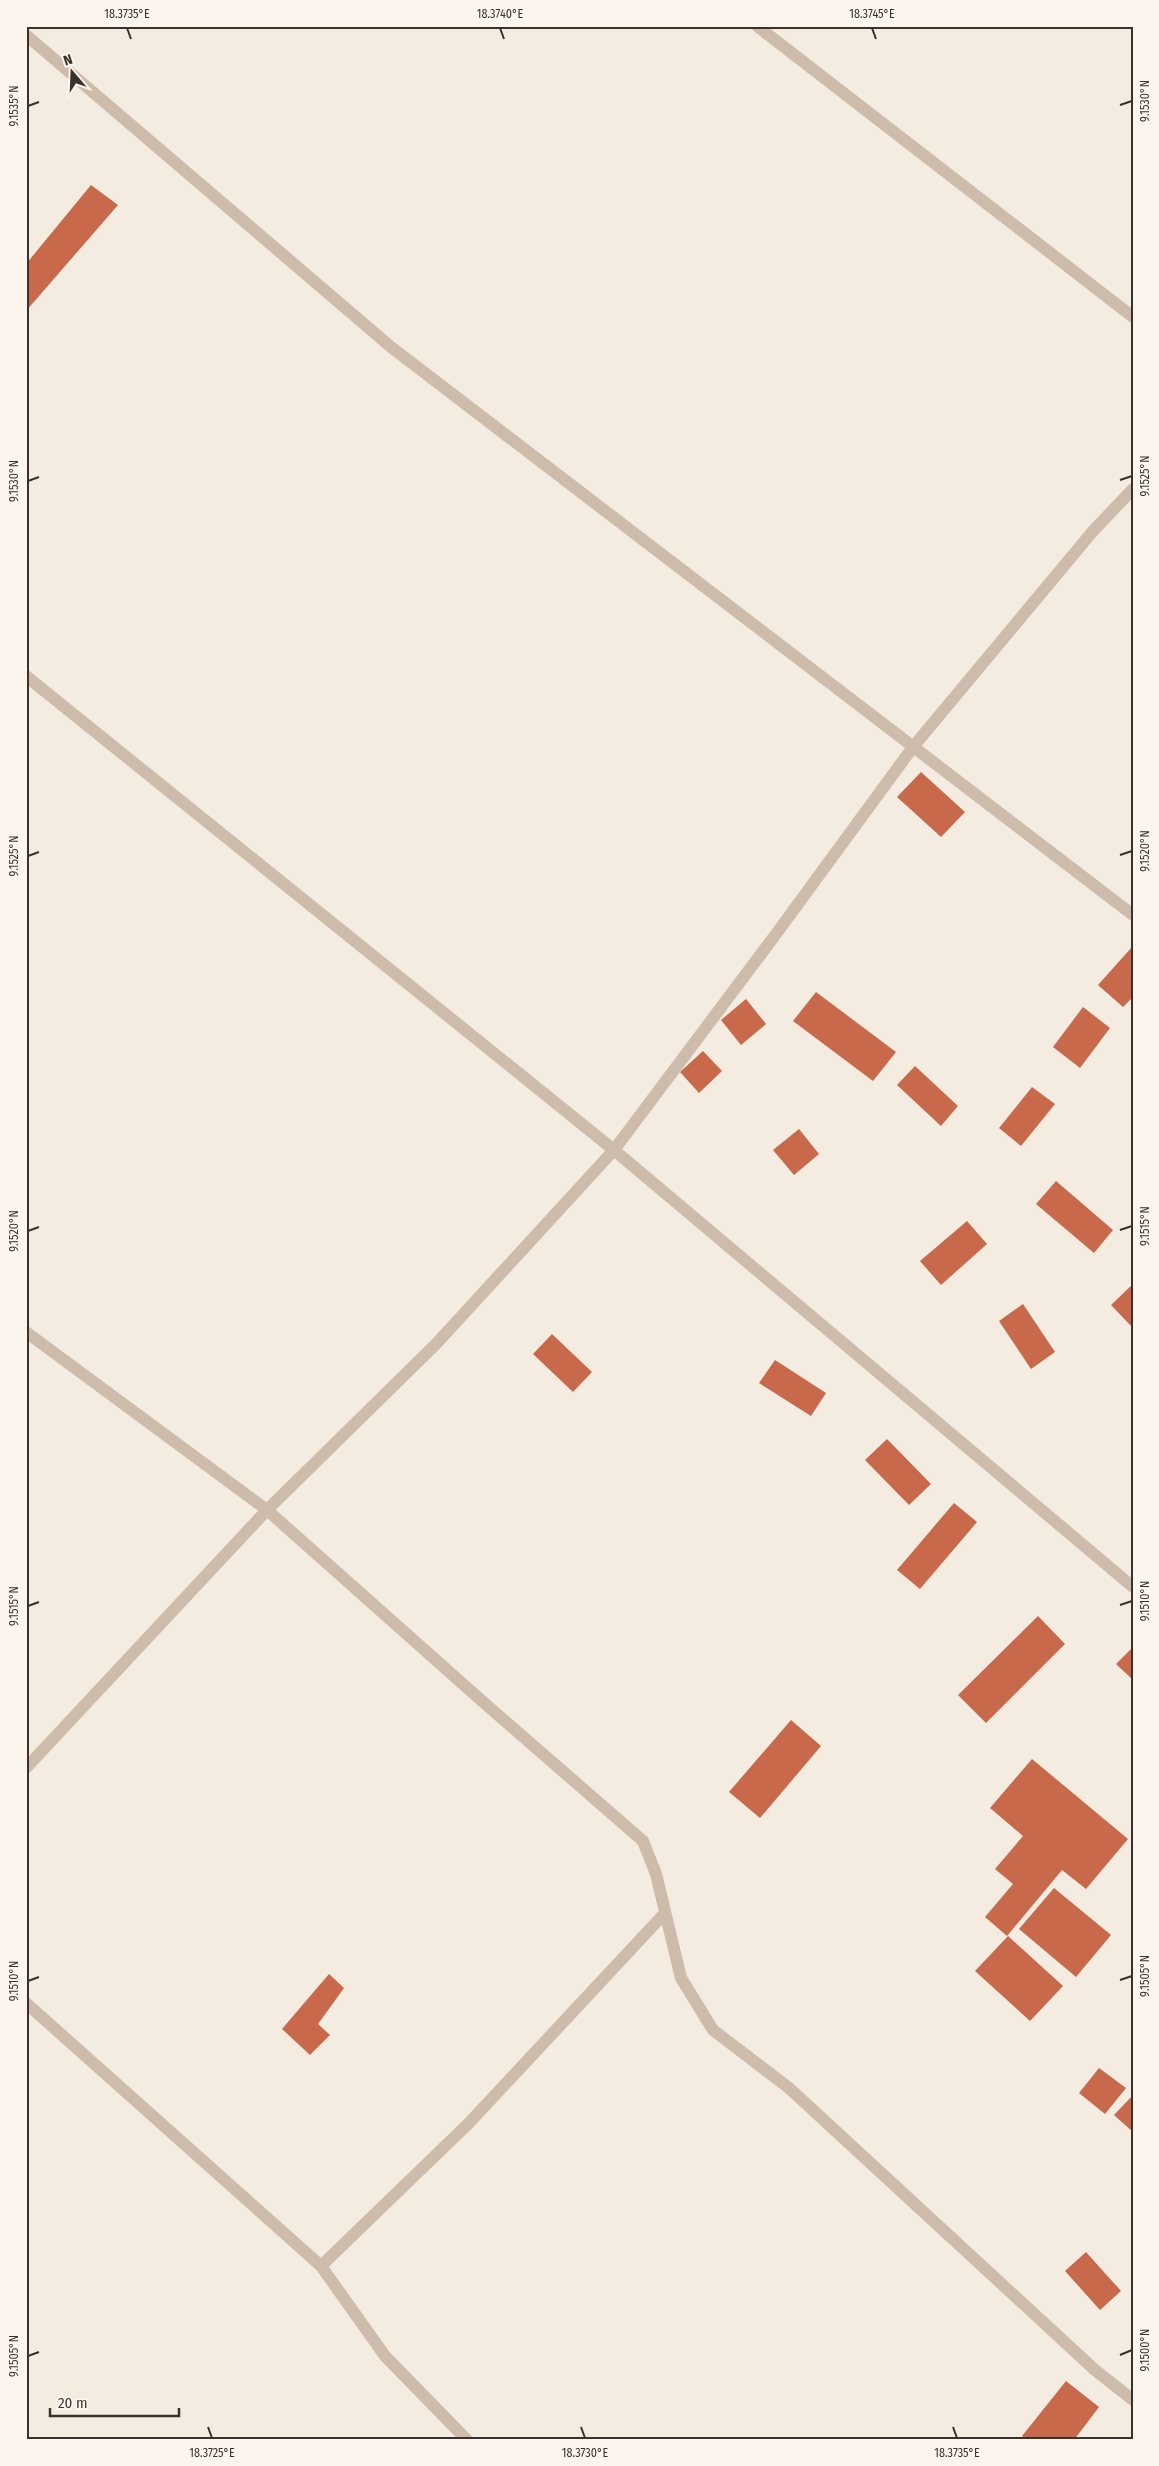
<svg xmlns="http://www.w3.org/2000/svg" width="1159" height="2466" viewBox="0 0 1159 2466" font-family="'Fira Sans Condensed',sans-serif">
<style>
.building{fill:#c8694b}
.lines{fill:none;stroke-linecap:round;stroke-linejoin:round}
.minor{stroke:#cdbbac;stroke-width:12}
.ticks{fill:none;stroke:#3b302b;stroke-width:2}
.neatline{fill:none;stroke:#3b302b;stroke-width:2}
.ticks-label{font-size:12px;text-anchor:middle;fill:#3b302b}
</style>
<rect width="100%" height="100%" fill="#f4ebe1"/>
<path class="building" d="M91,185L118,205L26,311V264Z
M921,772L965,812L941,837L897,797Z
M1132,947L1133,997L1123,1007L1098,985Z
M816,992L896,1052L873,1081L793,1021Z
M746,999L766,1024L741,1045L721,1020Z
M1083,1007L1110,1028L1080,1068L1053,1047Z
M703,1051L722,1071L699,1093L680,1072Z
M915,1066L958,1106L941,1126L897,1085Z
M1032,1087L1055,1104L1021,1146L999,1128Z
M799,1129L819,1154L794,1175L773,1150Z
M1056,1181L1113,1230L1094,1253L1036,1204Z
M967,1221L987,1244L941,1285L920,1261Z
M1133,1284V1328L1111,1305Z
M1023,1304L1055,1352L1031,1369L999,1321Z
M552,1334L592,1372L573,1392L533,1354Z
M775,1360L826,1393L811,1416L759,1383Z
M887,1439L931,1484L909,1505L865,1460Z
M954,1503L977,1522L920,1589L897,1570Z
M1038,1616L1065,1644L986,1723L958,1695Z
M1133,1647V1680L1116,1664Z
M791,1720L821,1746L760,1818L729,1792Z
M1032,1759L1128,1839L1086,1889L1062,1870L1007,1936L985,1917L1013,1884L995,1869L1023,1836L990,1808Z
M1054,1888L1111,1935L1076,1977L1019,1929Z
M1008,1936L1063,1986L1030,2021L975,1971Z
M329,1974L344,1988L318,2024L330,2035L310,2055L282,2029Z
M1099,2068L1126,2088L1105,2114L1079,2093Z
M1133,2095V2132L1114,2115Z
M1086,2252L1121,2291L1100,2310L1065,2271Z
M1066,2381L1099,2407L1074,2440H1027L1022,2436Z"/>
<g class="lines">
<path class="minor" d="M757,26L1133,317
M26,35L391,347L1133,915
M26,676L614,1150L1133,1587
M26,1332L267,1510L482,1701L643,1841L656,1874L681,1978L713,2030L789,2088L1095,2370L1133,2400
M26,1768L267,1510L436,1344L614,1150L776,934L913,747L1093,531L1133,489
M26,2003L321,2266L385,2356L467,2440
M321,2266L469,2123L664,1914"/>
</g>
<path class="ticks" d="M127,28L131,39M500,28L504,39M872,28L876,39M1120,105L1132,101M28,106L39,102M1120,480L1132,476M28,481L39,477M1120,855L1132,851M28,856L39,852M1120,1230L1132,1226M28,1231L39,1227M1120,1605L1132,1601M28,1606L39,1602M1120,1980L1132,1976M28,1981L39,1977M1120,2355L1132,2350M28,2356L39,2352M208,2427L212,2438M581,2427L585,2438M953,2427L957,2438"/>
<rect width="1159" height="2466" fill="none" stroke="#fbf5ee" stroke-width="55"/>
<g transform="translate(72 72) rotate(341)" stroke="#fbf5ee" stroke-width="4" paint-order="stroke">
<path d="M0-4L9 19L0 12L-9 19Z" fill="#3b302b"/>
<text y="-8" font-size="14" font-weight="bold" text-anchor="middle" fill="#3b302b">N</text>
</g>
<path d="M50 2408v8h129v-8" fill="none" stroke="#3b302b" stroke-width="2.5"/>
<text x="58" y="2408" font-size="15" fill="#3b302b" stroke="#fbf5ee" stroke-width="4" paint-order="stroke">20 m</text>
<rect x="28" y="28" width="1104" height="2410" class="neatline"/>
<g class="ticks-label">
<text x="127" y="18">18.3735°E</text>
<text x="500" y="18">18.3740°E</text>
<text x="872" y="18">18.3745°E</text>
<text transform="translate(1145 101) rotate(-90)" y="4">9.1530°N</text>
<text transform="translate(14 106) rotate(-90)" y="4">9.1535°N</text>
<text transform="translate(1145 476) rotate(-90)" y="4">9.1525°N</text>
<text transform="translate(14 481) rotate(-90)" y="4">9.1530°N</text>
<text transform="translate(1145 851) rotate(-90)" y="4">9.1520°N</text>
<text transform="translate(14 856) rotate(-90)" y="4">9.1525°N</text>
<text transform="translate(1145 1226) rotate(-90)" y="4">9.1515°N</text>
<text transform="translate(14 1231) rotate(-90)" y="4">9.1520°N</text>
<text transform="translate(1145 1601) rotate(-90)" y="4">9.1510°N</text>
<text transform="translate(14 1606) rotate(-90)" y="4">9.1515°N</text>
<text transform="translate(1145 1976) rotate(-90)" y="4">9.1505°N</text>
<text transform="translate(14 1981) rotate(-90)" y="4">9.1510°N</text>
<text transform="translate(1145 2350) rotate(-90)" y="4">9.1500°N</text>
<text transform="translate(14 2356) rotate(-90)" y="4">9.1505°N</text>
<text x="212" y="2457">18.3725°E</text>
<text x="585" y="2457">18.3730°E</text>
<text x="957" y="2457">18.3735°E</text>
</g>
</svg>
